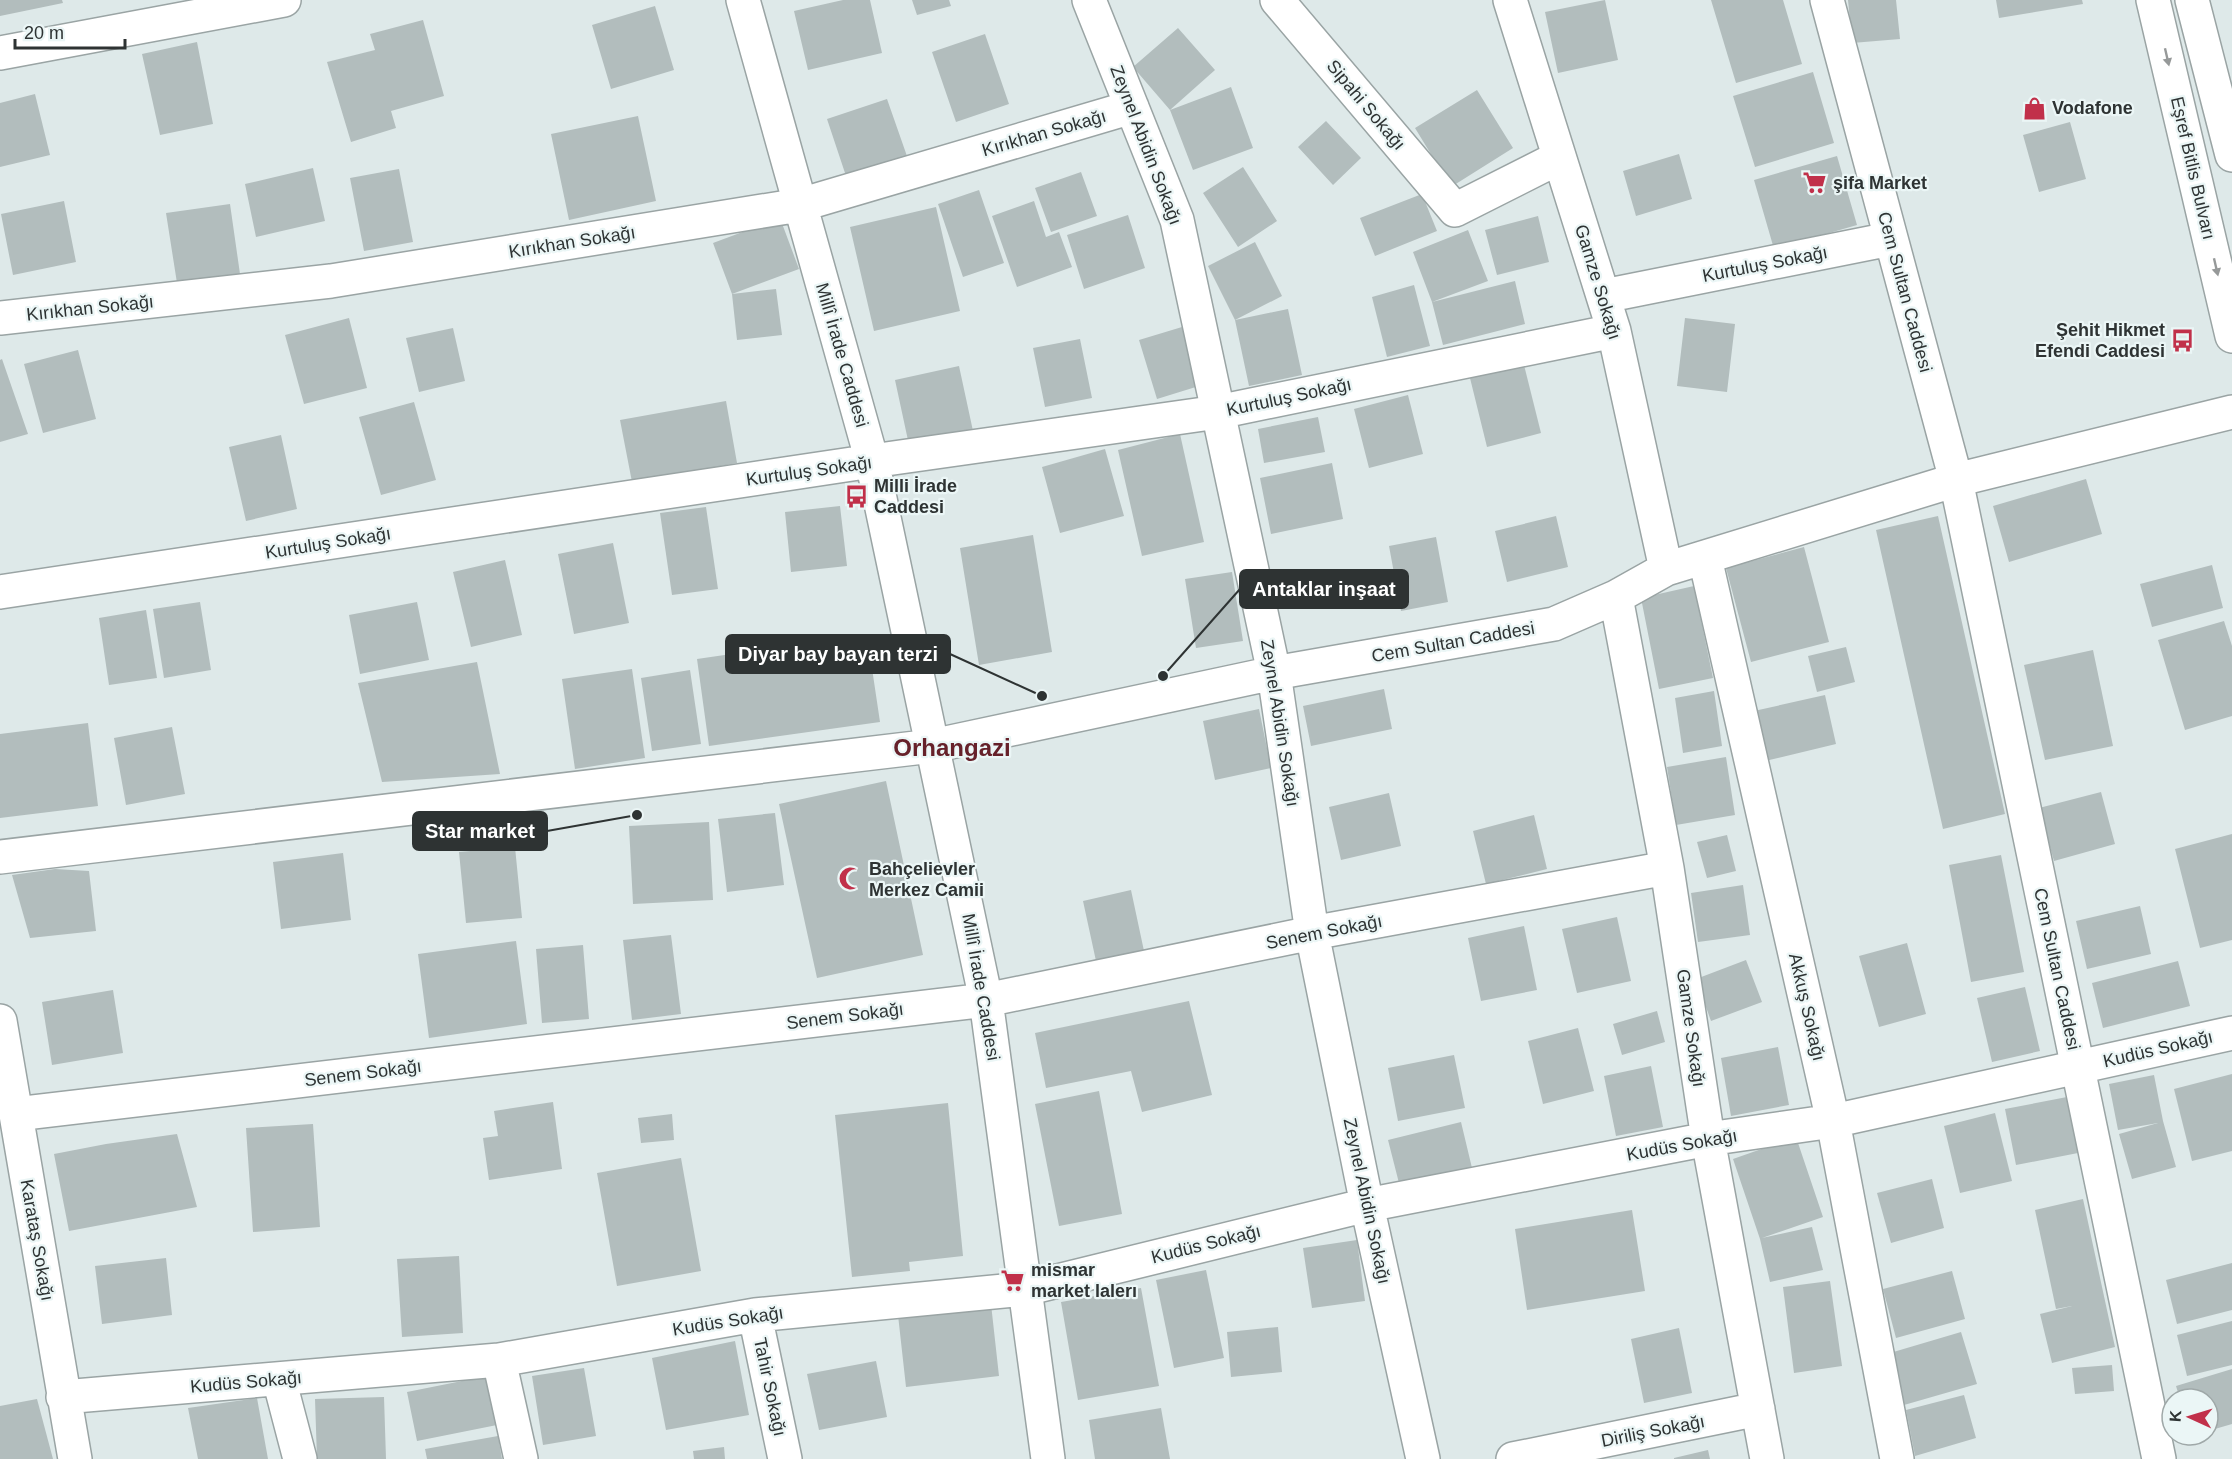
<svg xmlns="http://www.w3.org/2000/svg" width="2232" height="1459" viewBox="0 0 2232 1459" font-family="Helvetica,sans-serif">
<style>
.building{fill:#b2bdbd}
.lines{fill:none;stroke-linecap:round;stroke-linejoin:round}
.street-casing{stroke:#9aa4a4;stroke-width:36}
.primary-casing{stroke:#9aa4a4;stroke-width:36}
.street{stroke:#fff;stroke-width:33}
.primary{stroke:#fff;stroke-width:33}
.oneway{fill:#969999}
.labels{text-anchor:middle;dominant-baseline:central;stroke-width:4.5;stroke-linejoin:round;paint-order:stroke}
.street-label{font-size:18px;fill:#2e3333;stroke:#ebf6f6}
.poi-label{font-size:18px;font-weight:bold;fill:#2e3333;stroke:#ebf6f6;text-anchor:start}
.district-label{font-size:24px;font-weight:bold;fill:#66212a;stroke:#ebf6f6}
.leader{fill:none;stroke:#2e3333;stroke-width:2}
.callout-dot{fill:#2e3333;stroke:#ebf6f6;stroke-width:2}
.callout{fill:#2e3333;stroke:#2e3333;stroke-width:2}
.callout-label{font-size:20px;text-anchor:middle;font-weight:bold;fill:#fff}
</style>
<rect width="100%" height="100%" fill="#dee9e9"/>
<path class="building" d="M0,0H62L63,3L0,16Z
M843,0H870L882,53L808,70L794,11Z
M912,0H949L951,6L917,15Z
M1605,0L1618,60L1558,73L1545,12Z
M1711,0H1783L1802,64L1736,83Z
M1848,0H1896L1900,39L1852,43Z
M1996,0H2082L2083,4L1999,18Z
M655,6L674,70L611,89L592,25Z
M423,20L444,96L391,111L396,128L351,142L327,62L375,50L370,34Z
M1178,28L1215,70L1170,110L1231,87L1253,148L1193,170L1170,110L1133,67Z
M985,34L1009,104L956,122L932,52Z
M197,42L213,124L160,135L142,54Z
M1813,72L1834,143L1755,167L1733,96Z
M1477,90L1513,148L1451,187L1415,128Z
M35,94L50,155L0,167V103Z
M887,99L908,159L847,179L827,119Z
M638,116L656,201L569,220L551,134Z
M1326,121L1361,158L1333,185L1298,147Z
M2070,122L2086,179L2039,192L2023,135Z
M1679,154L1692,199L1636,216L1623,171Z
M1837,156L1857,225L1774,249L1754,180Z
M1243,167L1277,221L1238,247L1203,193Z
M313,168L325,221L256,237L245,184Z
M399,169L413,242L364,251L350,178Z
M1081,172L1097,216L1051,232L1035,188Z
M979,190L1004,263L963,277L938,204Z
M1422,194L1437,231L1375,256L1360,218Z
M64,201L76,262L13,275L1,214Z
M1034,201L1046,237L1059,232L1072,267L1017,287L992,216Z
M230,204L240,274L177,283L166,213Z
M936,207L960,311L874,331L850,227Z
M1128,215L1145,268L1084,289L1067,235Z
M1538,216L1549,262L1497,275L1485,230Z
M780,218L799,269L732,294L713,243Z
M1468,230L1488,281L1432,302L1515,281L1525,324L1443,345L1432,302L1413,252Z
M1255,242L1282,296L1235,320L1288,309L1302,375L1249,386L1235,320L1208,266Z
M1414,285L1430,346L1387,357L1372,297Z
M776,289L782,335L737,340L732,294Z
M349,318L367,388L304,404L285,335Z
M1685,318L1735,324L1727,392L1677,386Z
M1182,327L1199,386L1157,399L1139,340Z
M453,328L465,381L419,392L406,338Z
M1080,339L1092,398L1045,407L1033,348Z
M78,350L96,419L43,433L24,364Z
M2,359L28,434L0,442V360Z
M1524,365L1541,433L1487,447L1470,378Z
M959,366L973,431L909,445L895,380Z
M1408,395L1423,454L1369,468L1354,409Z
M726,401L737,463L632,482L620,420Z
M414,402L436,480L381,495L359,417Z
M1318,417L1325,452L1264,463L1258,429Z
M1180,434L1204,542L1142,556L1118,450Z
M281,435L297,509L246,521L229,447Z
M1105,449L1124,516L1060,533L1042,467Z
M1332,463L1343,519L1271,534L1260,478Z
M2086,479L2102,534L2009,562L1993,506Z
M840,506L847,566L791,572L785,512Z
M706,507L718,589L672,595L660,513Z
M1556,516L1568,567L1507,582L1495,531Z
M1938,516L2005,814L1943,829L1876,530Z
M1033,535L1052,652L979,665L960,548Z
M1436,537L1448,602L1401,611L1389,546Z
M613,543L629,623L574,634L558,554Z
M1804,547L1829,642L1751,662L1726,568Z
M505,560L522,635L471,647L453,572Z
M2212,565L2223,608L2152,627L2140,584Z
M1232,572L1243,641L1196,648L1185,579Z
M1694,586L1713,678L1659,689L1641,598Z
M200,602L211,670L164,678L153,609Z
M417,602L429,660L360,674L349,615Z
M146,610L157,678L109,685L99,618Z
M2224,621L2232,646V716L2185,730L2158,640Z
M787,646L790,666L870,655L880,722L709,746L697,659Z
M1846,647L1855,682L1817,692L1808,656Z
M2093,650L2113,746L2045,760L2024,665Z
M477,662L500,774L382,782L358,683Z
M632,669L645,758L575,769L562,679Z
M690,670L701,744L652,751L641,678Z
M1384,689L1392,729L1311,746L1303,706Z
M1714,691L1722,746L1683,753L1675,698Z
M1825,695L1836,744L1765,761L1754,711Z
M1259,709L1271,768L1215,780L1203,721Z
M88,723L98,806L0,818V734Z
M172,727L185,794L126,805L114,738Z
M1726,757L1735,815L1676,825L1667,767Z
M886,781L923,955L817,978L779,804Z
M2101,792L2115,844L2054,861L2039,808Z
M1389,793L1401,846L1341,860L1329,807Z
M775,813L784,885L727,892L718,819Z
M1534,815L1547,869L1486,884L1473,831Z
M709,822L713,900L633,904L629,826Z
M2232,834V940L2200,948L2175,849Z
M1727,835L1736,871L1707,878L1697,842Z
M515,847L522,918L466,923L459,852Z
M343,853L351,920L281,929L273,862Z
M2001,855L2024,972L1971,982L1949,865Z
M55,869L89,871L96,931L30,938L12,875Z
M1743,885L1750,935L1698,942L1691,893Z
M1131,890L1144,951L1096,961L1083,901Z
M2140,906L2151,954L2087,969L2076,921Z
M1617,917L1631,981L1577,993L1562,929Z
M1524,926L1537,990L1481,1001L1468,938Z
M671,935L681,1014L632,1020L623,940Z
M516,941L527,1024L429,1038L418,954Z
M1907,943L1926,1014L1879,1027L1859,956Z
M583,945L589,1019L542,1023L536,949Z
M1746,960L1762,1002L1711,1021L1696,979Z
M2178,961L2190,1006L2103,1028L2092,983Z
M2025,987L2040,1051L1992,1062L1977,998Z
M113,990L123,1053L52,1065L42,1002Z
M1189,1001L1212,1095L1142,1112L1131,1071L1046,1088L1035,1033Z
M1657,1011L1665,1042L1622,1055L1613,1024Z
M1578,1028L1594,1091L1543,1104L1528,1041Z
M1778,1047L1789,1105L1731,1116L1721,1058Z
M1454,1055L1465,1108L1398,1121L1388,1068Z
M1651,1066L1663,1127L1616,1136L1604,1076Z
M2232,1074V1151L2192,1161L2174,1089Z
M2154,1075L2163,1121L2176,1167L2132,1179L2119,1134L2158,1123L2118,1130L2109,1084Z
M1099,1091L1122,1214L1059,1226L1035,1104Z
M2067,1097L2078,1153L2016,1165L2005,1109Z
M553,1102L562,1169L489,1180L483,1138L498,1136L494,1111Z
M948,1103L963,1256L909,1262L910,1271L852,1277L835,1115Z
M1995,1113L2012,1181L1960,1193L1944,1126Z
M672,1114L674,1140L641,1143L638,1118Z
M1461,1122L1472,1168L1400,1187L1388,1140Z
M313,1124L320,1227L253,1232L246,1128Z
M177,1134L197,1207L69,1231L54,1154L106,1144Z
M1796,1137L1823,1217L1762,1238L1812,1227L1823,1270L1770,1282L1760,1239L1733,1159Z
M681,1158L701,1271L617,1286L597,1173Z
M1932,1179L1944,1228L1891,1243L1877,1193Z
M2083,1199L2115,1347L2052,1363L2040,1314L2072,1306L2056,1309L2035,1210Z
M1632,1210L1645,1291L1527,1310L1515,1229Z
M1357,1240L1365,1301L1312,1308L1303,1248Z
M459,1256L463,1333L402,1337L397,1259Z
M166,1258L172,1315L102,1324L95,1266Z
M2232,1263V1310L2177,1324L2166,1280Z
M1206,1270L1224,1358L1174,1368L1156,1280Z
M1952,1271L1965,1319L1896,1338L1883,1289Z
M1830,1281L1842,1366L1794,1373L1783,1287Z
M1141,1288L1159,1386L1078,1400L1061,1302Z
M991,1304L999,1376L906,1387L898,1315Z
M2232,1321V1365L2187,1376L2177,1335Z
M1278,1327L1282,1372L1231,1377L1227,1332Z
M1679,1328L1692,1393L1644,1403L1631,1339Z
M1961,1332L1977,1384L1904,1405L1890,1353Z
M735,1341L749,1415L666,1430L652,1358Z
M876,1361L887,1417L819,1430L807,1374Z
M2112,1365L2114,1391L2075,1394L2072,1368Z
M584,1368L596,1436L543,1445L532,1376Z
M2232,1369V1424L2208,1431V1399H2180L2176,1386Z
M487,1376L497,1425L417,1441L407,1392Z
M1964,1395L1976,1438L1915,1456L1906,1410Z
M384,1397L386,1459H317L315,1399Z
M257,1398L268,1459H198L188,1408Z
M37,1399L53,1459H0V1406Z
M1161,1408L1170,1459H1095L1089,1420Z
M498,1436L502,1459H427L425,1449Z
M724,1447L725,1459H694L693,1451Z
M1708,1450L1710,1459H1674V1458Z"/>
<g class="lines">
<defs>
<path id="street" d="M743,0L872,461L986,1000L1048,1459
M1089,0L1177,220L1274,673L1312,933L1367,1205L1423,1459
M1277,0L1455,210L1558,158
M1510,0L1614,331L1666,569
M1827,0L1956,480L2159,1459
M0,53L284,0
M1604,296L1890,239
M0,318L331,281L800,205L1132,107
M1705,558L1833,1121L1897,1459
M0,592L872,461L1218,412L1614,331
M1616,597L1667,868L1708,1139L1767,1459
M0,857L932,746L1274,673L1554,624L1616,597L1666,569L1956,480L2232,412
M0,1021L75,1459
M16,1114L986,1000L1312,933L1667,868
M755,1315L785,1459
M499,1360L521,1459
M279,1379L300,1459
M63,1397L499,1360L755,1315L1025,1289L1367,1205L1708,1139L1833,1121L2232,1033
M1513,1459L1758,1409"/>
<path id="primary" d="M2153,0L2232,336
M2192,0L2232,155"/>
</defs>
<use href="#street" class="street-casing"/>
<use href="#primary" class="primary-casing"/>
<use href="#street" class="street"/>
<use href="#primary" class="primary"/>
</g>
<defs><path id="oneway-solid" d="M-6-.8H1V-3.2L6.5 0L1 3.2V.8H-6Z" transform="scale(1.5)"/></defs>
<g class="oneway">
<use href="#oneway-solid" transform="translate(2167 57) rotate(77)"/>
<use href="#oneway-solid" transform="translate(2216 267) rotate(77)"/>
</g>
<defs>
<symbol id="shop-bare" viewBox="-9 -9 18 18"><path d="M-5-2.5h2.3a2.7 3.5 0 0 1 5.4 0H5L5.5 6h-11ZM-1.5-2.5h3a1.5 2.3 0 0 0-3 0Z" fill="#c1304a" stroke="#ebf6f6" stroke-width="2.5" paint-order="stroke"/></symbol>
<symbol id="supermarket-bare" viewBox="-9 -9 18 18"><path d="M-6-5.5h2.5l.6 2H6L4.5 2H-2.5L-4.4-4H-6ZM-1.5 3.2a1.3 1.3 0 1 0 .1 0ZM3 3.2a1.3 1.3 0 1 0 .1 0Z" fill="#c1304a" stroke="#ebf6f6" stroke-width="2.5" paint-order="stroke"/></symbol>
<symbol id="bus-bare" viewBox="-9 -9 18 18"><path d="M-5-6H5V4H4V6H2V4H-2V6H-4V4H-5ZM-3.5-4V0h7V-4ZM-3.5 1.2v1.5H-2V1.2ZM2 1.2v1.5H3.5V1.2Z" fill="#c1304a" stroke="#ebf6f6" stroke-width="2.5" paint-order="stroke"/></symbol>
<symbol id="mosque-bare" viewBox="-9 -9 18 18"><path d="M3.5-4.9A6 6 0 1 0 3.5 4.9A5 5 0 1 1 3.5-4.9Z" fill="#c1304a" stroke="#ebf6f6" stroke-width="2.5" paint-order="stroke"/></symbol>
</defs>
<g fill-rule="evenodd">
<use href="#shop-bare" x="2018" y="92" width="33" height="33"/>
<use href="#supermarket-bare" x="1798" y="166" width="33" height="33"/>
<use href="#bus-bare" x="2166" y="324" width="33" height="33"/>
<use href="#bus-bare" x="840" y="480" width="33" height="33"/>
<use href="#mosque-bare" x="834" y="862" width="33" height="33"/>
<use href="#supermarket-bare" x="996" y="1264" width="33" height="33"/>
</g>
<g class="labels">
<g class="street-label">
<text transform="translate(1366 105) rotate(50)">Sipahi Sokağı</text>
<text transform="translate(1044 133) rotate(-16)">Kırıkhan Sokağı</text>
<text transform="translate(1146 145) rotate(69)">Zeynel Abidin Sokağı</text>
<text transform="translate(2193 168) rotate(77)">Eşref Bitlis Bulvarı</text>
<text transform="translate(572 242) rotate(-9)">Kırıkhan Sokağı</text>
<text transform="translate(1765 264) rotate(-11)">Kurtuluş Sokağı</text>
<text transform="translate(1598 282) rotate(73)">Gamze Sokağı</text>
<text transform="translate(1905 292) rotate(75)">Cem Sultan Caddesi</text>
<text transform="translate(90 308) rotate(-6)">Kırıkhan Sokağı</text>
<text transform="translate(842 355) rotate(74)">Millî İrade Caddesi</text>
<text transform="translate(1289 397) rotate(-12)">Kurtuluş Sokağı</text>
<text transform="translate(809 471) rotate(-8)">Kurtuluş Sokağı</text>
<text transform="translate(328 543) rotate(-9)">Kurtuluş Sokağı</text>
<text transform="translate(1453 642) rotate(-10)">Cem Sultan Caddesi</text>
<text transform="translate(1280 723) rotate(81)">Zeynel Abidin Sokağı</text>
<text transform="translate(1324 932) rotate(-11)">Senem Sokağı</text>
<text transform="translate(2057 969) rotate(78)">Cem Sultan Caddesi</text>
<text transform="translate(981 987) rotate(80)">Millî İrade Caddesi</text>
<text transform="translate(1807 1007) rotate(77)">Akkuş Sokağı</text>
<text transform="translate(845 1016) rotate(-7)">Senem Sokağı</text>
<text transform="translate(1691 1028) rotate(82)">Gamze Sokağı</text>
<text transform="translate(2158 1049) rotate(-13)">Kudüs Sokağı</text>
<text transform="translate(363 1073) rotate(-7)">Senem Sokağı</text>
<text transform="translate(1682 1145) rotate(-10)">Kudüs Sokağı</text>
<text transform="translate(1367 1201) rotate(78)">Zeynel Abidin Sokağı</text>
<text transform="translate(37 1240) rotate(80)">Karataş Sokağı</text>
<text transform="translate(1206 1244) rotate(-14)">Kudüs Sokağı</text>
<text transform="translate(728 1321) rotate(-9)">Kudüs Sokağı</text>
<text transform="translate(246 1382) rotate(-5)">Kudüs Sokağı</text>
<text transform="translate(770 1387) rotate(78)">Tahir Sokağı</text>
<text transform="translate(1653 1431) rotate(-11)">Diriliş Sokağı</text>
</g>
<g class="poi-label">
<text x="2052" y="108">Vodafone</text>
<text x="1833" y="183">şifa Market</text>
<text x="2165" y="330" text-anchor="end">Şehit Hikmet<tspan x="2165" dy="21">Efendi Caddesi</tspan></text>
<text x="874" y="486">Milli İrade<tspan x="874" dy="21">Caddesi</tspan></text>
<text x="869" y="869">Bahçelievler<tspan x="869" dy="21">Merkez Camii</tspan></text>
<text x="1031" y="1270">mismar<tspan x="1031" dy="21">market lalerı</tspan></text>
</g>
<g class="district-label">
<text x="952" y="747">Orhangazi</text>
</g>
</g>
<path class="leader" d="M1163 676L1240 589M1042 696L950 654M637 815L547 831"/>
<g class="callout-dot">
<circle cx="1163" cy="676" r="6"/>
<circle cx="1042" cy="696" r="6"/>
<circle cx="637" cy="815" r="6"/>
</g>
<g class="callout">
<rect x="1240" y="570" width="168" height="38" rx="6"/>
<rect x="726" y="635" width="224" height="38" rx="6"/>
<rect x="413" y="812" width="134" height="38" rx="6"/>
</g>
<g class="callout-label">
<text x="1324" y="596">Antaklar inşaat</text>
<text x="838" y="661">Diyar bay bayan terzi</text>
<text x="480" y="838">Star market</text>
</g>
<g transform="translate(2190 1417) rotate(274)"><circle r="28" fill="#ebf6f6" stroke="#9fa8a8" stroke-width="1.5"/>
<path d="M0-4.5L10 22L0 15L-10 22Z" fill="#c1304a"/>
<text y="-9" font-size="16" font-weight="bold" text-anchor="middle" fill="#2e3333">K</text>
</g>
<path d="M15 39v9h110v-9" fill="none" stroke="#2e3333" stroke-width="3"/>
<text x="24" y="39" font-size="18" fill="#2e3333" stroke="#ebf6f6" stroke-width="4.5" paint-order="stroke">20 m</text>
</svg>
